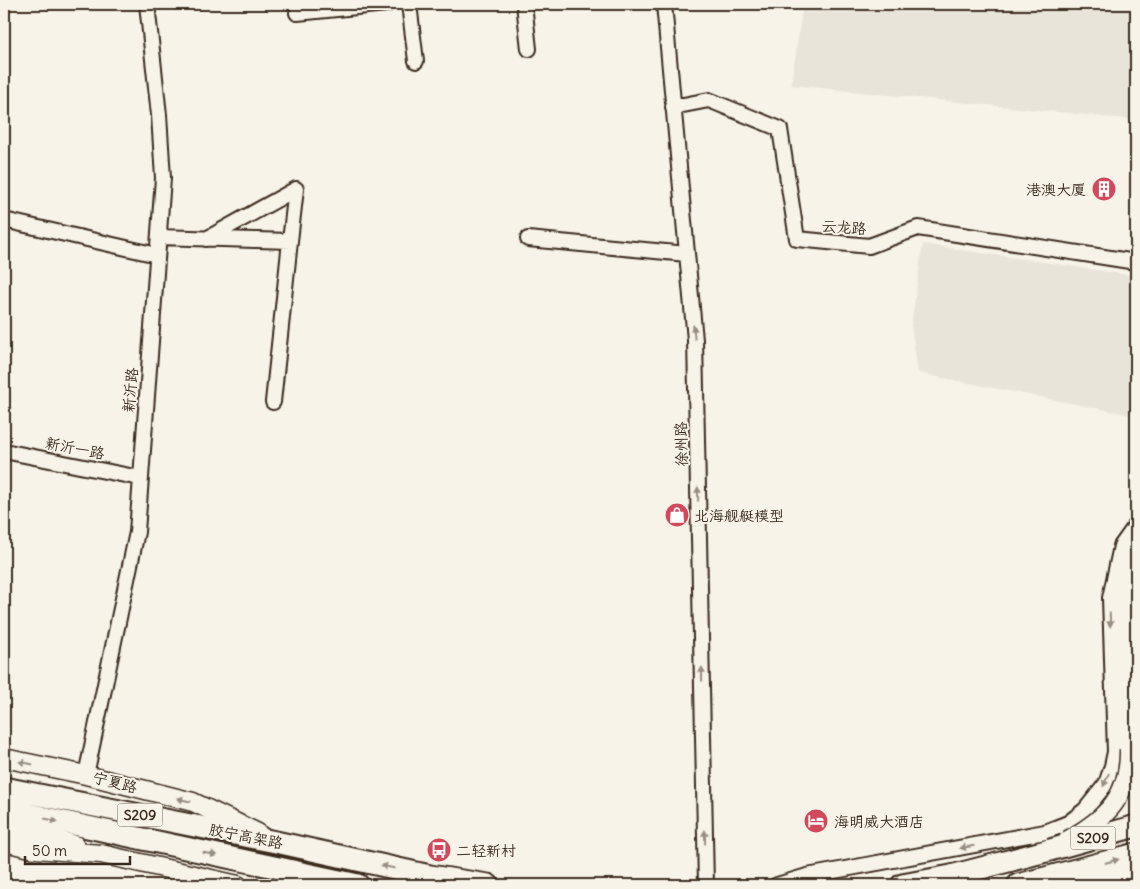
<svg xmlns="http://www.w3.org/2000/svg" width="1140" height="889" viewBox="0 0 1140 889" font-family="Delius,'LXGW WenKai TC',sans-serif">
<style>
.built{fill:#e9e4d9}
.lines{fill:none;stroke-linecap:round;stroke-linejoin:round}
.minor-casing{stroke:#3b2a1e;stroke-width:18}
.major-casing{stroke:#3b2a1e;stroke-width:21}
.highway-casing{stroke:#3b2a1e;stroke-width:25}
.minor{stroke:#f7f3e8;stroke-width:14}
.major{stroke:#f7f3e8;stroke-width:18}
.highway{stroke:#f7f3e8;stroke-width:21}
.major-bridge-casing{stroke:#3b2a1e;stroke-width:21;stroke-linecap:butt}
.highway-bridge-casing{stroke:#3b2a1e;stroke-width:25;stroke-linecap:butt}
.major-bridge{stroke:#f7f3e8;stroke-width:18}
.highway-bridge{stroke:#f7f3e8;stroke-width:21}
.oneway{fill:#998e83}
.labels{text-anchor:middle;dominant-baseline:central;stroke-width:4;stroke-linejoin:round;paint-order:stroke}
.shield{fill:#f7f3e8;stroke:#73665b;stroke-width:1}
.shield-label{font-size:14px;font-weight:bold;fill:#3b2a1e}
.poi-label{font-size:15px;fill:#3b2a1e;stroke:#f7f3e8;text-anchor:start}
.street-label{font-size:15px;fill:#3b2a1e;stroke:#f7f3e8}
</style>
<rect width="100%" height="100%" fill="#f7f3e8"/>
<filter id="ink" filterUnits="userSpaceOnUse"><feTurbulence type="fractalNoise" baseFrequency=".02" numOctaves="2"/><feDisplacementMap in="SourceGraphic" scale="10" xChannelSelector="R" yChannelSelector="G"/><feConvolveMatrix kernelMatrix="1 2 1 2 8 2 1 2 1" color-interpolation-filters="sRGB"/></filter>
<g filter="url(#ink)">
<path class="built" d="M803,4H1136V120L791,85Z
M923,244L1136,276V416L918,373L911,325Z"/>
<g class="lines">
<defs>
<path id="minor" d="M409,4L416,61
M524,4L529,49
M664,4L695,340L706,885
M297,13L387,4
M673,107L709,100L780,129L797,239L869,246L918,228L1136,262
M4,220L157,255
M159,237L290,241L296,189L206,239
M528,239L687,254
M273,402L290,241
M4,451L140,478
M86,775L137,532L163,178L159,115L147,4
M777,885L807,876L1045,832L1068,823L1085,810L1106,784L1112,766L1115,752L1110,598L1121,546L1136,525"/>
<path id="major" d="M1132,602V585L1136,576
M1129,749L1120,593L1124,571L1136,546
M4,758L86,775L193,802L258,833
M4,824L75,845
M4,842L35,849L101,854L238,885"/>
<path id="highway" d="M4,788L276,842L430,876L488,885
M4,809L358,885
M902,885L951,876L1050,850
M1018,885L1053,876"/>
</defs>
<use href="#minor" class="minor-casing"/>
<use href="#major" class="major-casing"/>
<use href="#highway" class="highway-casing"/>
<use href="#minor" class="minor"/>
<use href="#major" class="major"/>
<use href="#highway" class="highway"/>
<defs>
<path id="major-bridge" d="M1068,840C1107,818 1130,796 1129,749
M1082,885L1136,870"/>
<path id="highway-bridge" d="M1050,850L1136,826
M1053,876L1136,854"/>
</defs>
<use href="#major-bridge" class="major-bridge-casing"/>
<use href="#highway-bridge" class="highway-bridge-casing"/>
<use href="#major-bridge" class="major-bridge"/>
<use href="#highway-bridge" class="highway-bridge"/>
</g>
<defs><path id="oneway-solid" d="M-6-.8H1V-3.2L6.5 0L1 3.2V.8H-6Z" transform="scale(1.25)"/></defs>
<g class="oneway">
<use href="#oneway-solid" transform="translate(694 332) rotate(-95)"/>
<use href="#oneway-solid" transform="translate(698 494) rotate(-91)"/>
<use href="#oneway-solid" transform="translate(1110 620) rotate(88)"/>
<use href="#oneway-solid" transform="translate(702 674) rotate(-91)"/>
<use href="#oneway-solid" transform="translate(26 763) rotate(-169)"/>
<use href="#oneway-solid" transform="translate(1106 780) rotate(113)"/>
<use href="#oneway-solid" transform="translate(184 800) rotate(-166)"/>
<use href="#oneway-solid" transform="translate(51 820) rotate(13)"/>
<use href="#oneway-solid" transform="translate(705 837) rotate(-91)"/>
<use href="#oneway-solid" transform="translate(967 847) rotate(170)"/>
<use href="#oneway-solid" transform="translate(210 854) rotate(12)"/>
<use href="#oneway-solid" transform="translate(1112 861) rotate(-15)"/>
<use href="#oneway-solid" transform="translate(388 867) rotate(-168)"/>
</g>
</g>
<defs>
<symbol id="building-disc" viewBox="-11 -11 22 22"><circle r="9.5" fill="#d1495b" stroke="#f7f3e8"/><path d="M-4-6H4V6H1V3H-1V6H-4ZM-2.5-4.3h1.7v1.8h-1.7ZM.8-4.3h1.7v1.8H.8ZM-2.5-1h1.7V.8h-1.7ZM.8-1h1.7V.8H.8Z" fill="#fff"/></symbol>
<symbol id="shop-disc" viewBox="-11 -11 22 22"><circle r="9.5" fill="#d1495b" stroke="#f7f3e8"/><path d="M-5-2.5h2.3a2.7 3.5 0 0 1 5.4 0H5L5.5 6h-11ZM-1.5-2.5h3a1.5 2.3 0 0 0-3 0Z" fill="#fff"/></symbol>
<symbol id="hotel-disc" viewBox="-11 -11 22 22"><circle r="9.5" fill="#d1495b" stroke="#f7f3e8"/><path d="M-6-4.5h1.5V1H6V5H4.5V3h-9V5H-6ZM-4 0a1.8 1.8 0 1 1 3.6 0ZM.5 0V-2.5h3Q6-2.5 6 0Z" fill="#fff"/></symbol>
<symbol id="bus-disc" viewBox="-11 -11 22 22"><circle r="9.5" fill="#d1495b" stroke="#f7f3e8"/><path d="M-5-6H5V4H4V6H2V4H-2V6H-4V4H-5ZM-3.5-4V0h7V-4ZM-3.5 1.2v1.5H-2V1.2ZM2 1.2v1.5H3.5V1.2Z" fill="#fff"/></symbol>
</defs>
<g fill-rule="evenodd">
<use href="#building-disc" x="1090" y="175" width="28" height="28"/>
<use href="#shop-disc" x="663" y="501" width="28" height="28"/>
<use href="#hotel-disc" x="802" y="807" width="28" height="28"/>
<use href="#bus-disc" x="425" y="836" width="28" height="28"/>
</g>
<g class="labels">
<g class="shield">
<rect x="117.5" y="803.5" width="45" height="23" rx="4"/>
<rect x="1070.5" y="826.5" width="45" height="23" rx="4"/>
</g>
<g class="shield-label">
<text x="140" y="815">S209</text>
<text x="1093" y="838">S209</text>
</g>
<g class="poi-label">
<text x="1086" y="189" text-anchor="end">港澳大厦</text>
<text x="694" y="515">北海舰艇模型</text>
<text x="834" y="821">海明威大酒店</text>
<text x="456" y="850">二轻新村</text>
</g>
<g class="street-label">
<text transform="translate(844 227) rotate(4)">云龙路</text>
<text transform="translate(130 390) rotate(-85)">新沂路</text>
<text transform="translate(681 444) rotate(-91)">徐州路</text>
<text transform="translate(75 448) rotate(11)">新沂一路</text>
<text transform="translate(115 782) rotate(14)">宁夏路</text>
<text transform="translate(246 836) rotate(11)">胶宁高架路</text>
</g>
</g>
<rect width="1140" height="889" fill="none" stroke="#f7f3e8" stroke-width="20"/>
<rect x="10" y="10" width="1120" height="869" fill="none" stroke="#3b2a1e" stroke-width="2" filter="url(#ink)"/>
<path d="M25 856v8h105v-8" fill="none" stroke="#3b2a1e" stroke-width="2.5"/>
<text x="32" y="856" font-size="15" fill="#3b2a1e" stroke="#f7f3e8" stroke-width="4" paint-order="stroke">50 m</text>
</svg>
